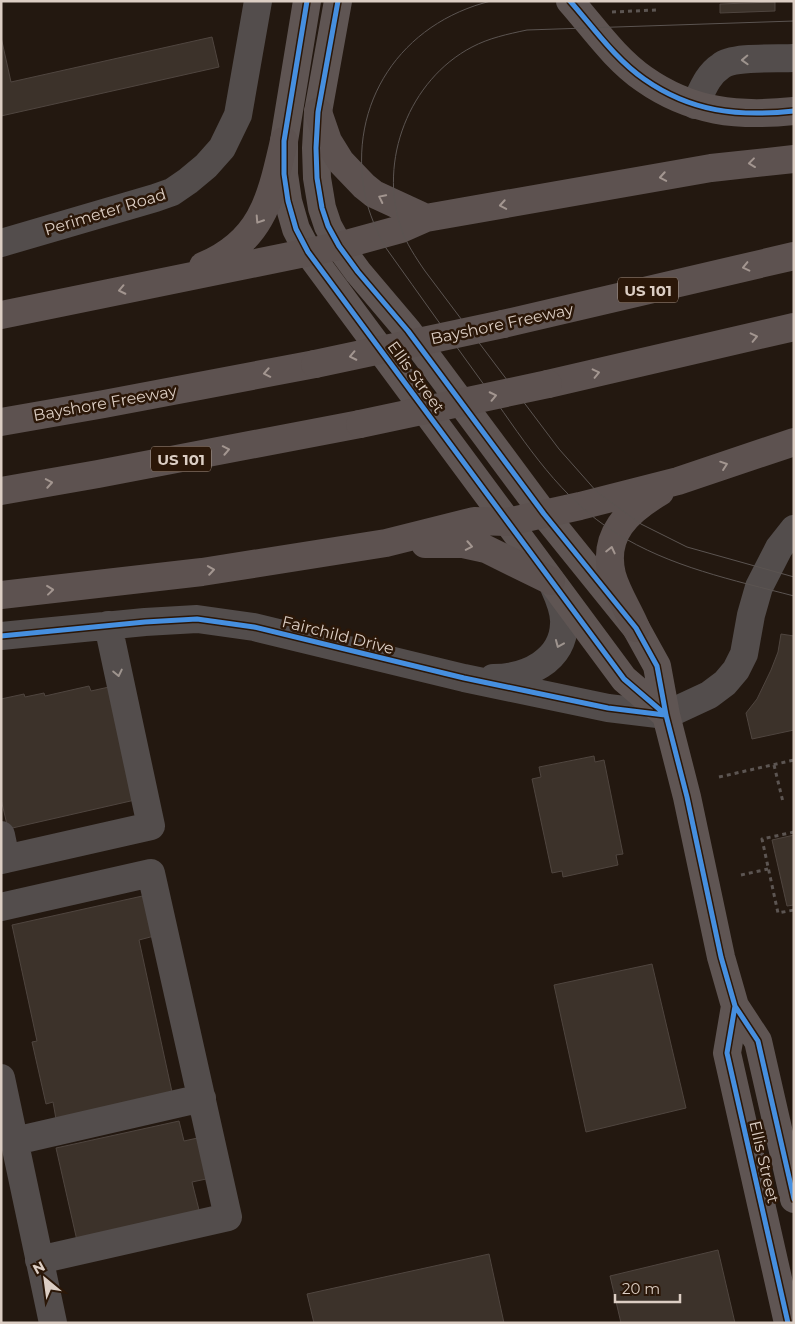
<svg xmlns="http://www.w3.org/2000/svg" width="795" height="1324" viewBox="0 0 795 1324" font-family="Montserrat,sans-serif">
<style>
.building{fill:#3c322a;stroke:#4f453f}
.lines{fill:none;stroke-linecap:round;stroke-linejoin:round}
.path{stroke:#5c5552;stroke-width:3;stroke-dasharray:4 4;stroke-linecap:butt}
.minor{stroke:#534d4c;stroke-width:28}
.major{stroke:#5f5553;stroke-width:28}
.highway{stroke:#5d5250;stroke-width:28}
.tram{stroke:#5b5451;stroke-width:1}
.highway-bridge{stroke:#5d5250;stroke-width:28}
.cycleway-casing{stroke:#2b1708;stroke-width:8}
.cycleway{stroke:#468fdf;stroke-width:5}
.oneway{stroke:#9e948e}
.oneway2{stroke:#a39690}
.labels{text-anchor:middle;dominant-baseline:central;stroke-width:5;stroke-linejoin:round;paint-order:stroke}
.shield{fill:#2b1708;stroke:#a7978c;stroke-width:1}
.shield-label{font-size:15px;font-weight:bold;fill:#dccec4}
.street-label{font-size:16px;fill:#dccec4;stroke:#2b1708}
</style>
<rect width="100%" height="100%" fill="#231810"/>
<path class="building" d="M775,2V11L720,13V4Z
M1,37L11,82L212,37L219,67L1,116Z
M781,634L794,636V730L752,739L746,713L757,699L771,670L778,652Z
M89,686L91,691L109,687L135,800L8,829L1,799V699L24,694L25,697L44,693L45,696Z
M594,756L595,762L604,760L623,854L616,855L618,865L563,877L562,871L552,873L532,779L541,777L539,767Z
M794,835V905L787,906L772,840Z
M147,895L158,935L139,940L172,1092L56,1119L53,1102L46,1104L32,1042L37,1041L12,925Z
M652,964L686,1108L586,1132L554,985Z
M179,1121L184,1141L202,1137L211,1178L192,1182L201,1218L78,1245L56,1148Z
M718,1250L735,1323H621L610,1276Z
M489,1254L504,1323H314L307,1294Z"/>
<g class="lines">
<path class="path" d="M612,12L656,10
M774,765L783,802
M719,777L794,760
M794,832L762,839L778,913L794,910
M741,875L768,869"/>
<path class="minor" d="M695,105C702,91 707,75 721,66C733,56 777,59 794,58
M1,243L155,198L172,192L188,181L206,166L222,148L238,115L258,1
M1,636L145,622L197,619L254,627L464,678L608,708L666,715L709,695L725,683L736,670L744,654L751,615L759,587L779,548L794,529
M493,678C526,678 563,661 564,624C565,611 559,598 554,587
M1,835L6,859
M1,860L151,826L108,625
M1,907L151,873L228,1217L39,1260
M1,1078L53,1323
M15,1141L202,1098"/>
<path class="major" d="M307,1L284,141V174L288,201L296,229L308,252L624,679L666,715
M338,1L318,112L316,148L317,178L322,208L328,226L339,246L358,272L408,331L544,514L636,628L657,666L666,715L687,797L721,957L735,1006L758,1041L794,1199
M570,1C593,27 615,59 644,79C691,112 738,117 794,111
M735,1006L727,1053L788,1323"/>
<path class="highway" d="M318,112L328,141L341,162L364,186L374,194L426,218
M203,266C263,241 271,197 284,141
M1,315L339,246L401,229L426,218L711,168L794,159
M503,324L794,256
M548,384L794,327
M1,422L104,404L315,364
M1,491L98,474L360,424
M425,544H463L486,549L551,581
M1,595L202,572L386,543L474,521L507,522L580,506L678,481L794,442
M636,628C629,611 617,593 612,575C602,534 628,511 660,492"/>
<path class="tram" d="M491,1C401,23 347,103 365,195C369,214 377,232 386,248C421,297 455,345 490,393C526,444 561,499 616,533C670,567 733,580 794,596
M794,21L527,30C508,34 489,38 472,47C409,80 378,161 401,228C406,243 416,258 425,271L559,449L597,492L641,524L687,547L794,577"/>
<path class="highway-bridge" d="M315,364L503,324
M360,424L548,384"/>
<defs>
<path id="cycleway" d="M307,1L284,141V174L288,201L296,229L308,252L624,679L666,715
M338,1L318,112L316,148L317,178L322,208L328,226L339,246L358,272L408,331L544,514L636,628L657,666L666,715L687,797L721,957L735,1006L758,1041L794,1199
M570,1C593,27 615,59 644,79C691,112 738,117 794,111
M1,636L145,622L197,619L254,627L464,678L608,708L665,715
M735,1006L727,1053L788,1323"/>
</defs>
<use href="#cycleway" class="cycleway-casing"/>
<use href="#cycleway" class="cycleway"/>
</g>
<defs><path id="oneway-chevron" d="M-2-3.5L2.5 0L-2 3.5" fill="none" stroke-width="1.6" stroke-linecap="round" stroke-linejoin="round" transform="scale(1.25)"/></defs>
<g class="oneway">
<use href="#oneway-chevron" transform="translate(745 60) rotate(178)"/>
<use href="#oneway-chevron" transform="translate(559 644) rotate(113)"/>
<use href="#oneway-chevron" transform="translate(118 673) rotate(78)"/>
</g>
<g class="oneway2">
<use href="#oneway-chevron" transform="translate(752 163) rotate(173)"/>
<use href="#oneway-chevron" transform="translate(663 177) rotate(170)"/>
<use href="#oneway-chevron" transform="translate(382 198) rotate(-154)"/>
<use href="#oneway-chevron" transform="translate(503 205) rotate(170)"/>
<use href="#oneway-chevron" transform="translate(259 220) rotate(123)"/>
<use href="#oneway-chevron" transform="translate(746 267) rotate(167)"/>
<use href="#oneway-chevron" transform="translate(122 290) rotate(168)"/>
<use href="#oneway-chevron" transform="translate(754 337) rotate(-13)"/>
<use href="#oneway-chevron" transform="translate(353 356) rotate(168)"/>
<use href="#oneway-chevron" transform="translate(267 373) rotate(169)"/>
<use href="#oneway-chevron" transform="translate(596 373) rotate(-13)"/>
<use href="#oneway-chevron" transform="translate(493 396) rotate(-12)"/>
<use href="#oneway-chevron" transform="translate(226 450) rotate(-11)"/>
<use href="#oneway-chevron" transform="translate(724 465) rotate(-19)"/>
<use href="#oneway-chevron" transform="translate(49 483) rotate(-10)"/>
<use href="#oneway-chevron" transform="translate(469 546) rotate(11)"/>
<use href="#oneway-chevron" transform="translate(611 550) rotate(-77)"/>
<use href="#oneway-chevron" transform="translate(211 570) rotate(-9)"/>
<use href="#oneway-chevron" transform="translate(50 590) rotate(-6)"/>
</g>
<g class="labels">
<g class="shield">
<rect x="618" y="277.5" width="60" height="25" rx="4"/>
<rect x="151" y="446.5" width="60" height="25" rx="4"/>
</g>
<g class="shield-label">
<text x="648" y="290">US 101</text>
<text x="181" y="459">US 101</text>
</g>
<g class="street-label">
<text transform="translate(105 212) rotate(-17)">Perimeter Road</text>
<text transform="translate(502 324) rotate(-12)">Bayshore Freeway</text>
<text transform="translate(416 377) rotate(54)">Ellis Street</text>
<text transform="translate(105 403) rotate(-10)">Bayshore Freeway</text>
<text transform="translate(338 635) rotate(14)">Fairchild Drive</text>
<text transform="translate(764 1162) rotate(77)">Ellis Street</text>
</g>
</g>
<rect width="795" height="1324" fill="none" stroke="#dccec4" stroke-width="5"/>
<g transform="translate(45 1279) rotate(331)" stroke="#2b1708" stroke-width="4" paint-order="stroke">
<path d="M0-4L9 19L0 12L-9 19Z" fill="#dccec4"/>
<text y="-8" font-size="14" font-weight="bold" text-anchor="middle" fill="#dccec4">N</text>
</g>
<path d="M615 1294v8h65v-8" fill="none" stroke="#dccec4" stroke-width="2.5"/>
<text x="622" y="1294" font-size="15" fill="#dccec4" stroke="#2b1708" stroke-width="4" paint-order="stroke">20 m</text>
</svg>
